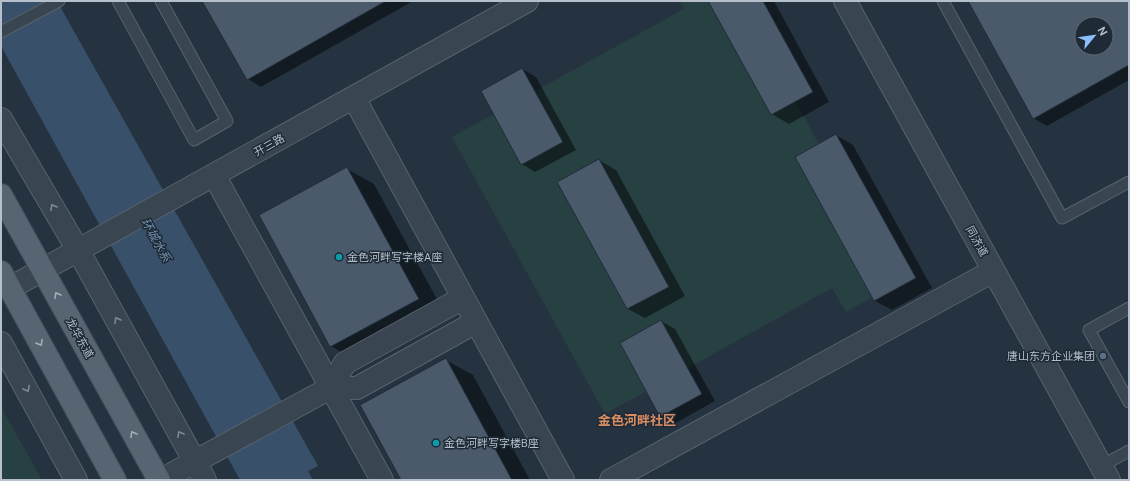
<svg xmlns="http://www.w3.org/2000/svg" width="1130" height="481" viewBox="0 0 1130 481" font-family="'DM Sans','Noto Sans SC',sans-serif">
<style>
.green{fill:#274142}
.water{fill:#385069}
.shadow{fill:#0007;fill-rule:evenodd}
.building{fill:#4b5a6b;stroke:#202c38;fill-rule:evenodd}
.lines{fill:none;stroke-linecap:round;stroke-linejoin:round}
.service-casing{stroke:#57636e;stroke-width:13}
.minor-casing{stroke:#57636e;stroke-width:24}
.tertiary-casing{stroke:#57636e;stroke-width:24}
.primary-casing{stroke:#434e5a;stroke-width:24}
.service{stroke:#394551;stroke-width:11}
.minor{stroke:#394551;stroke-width:22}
.tertiary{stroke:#394551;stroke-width:22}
.primary{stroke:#576471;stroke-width:22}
.oneway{stroke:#7e8994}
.oneway2{stroke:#a3aeb9}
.culture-dot{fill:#0f9aa8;stroke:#1e2a36;stroke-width:1.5}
.service-dot{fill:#5c6f8a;stroke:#1e2a36;stroke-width:1.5}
.labels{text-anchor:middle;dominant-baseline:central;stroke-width:3;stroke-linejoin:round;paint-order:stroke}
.street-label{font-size:11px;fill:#b6c0cb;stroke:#1e2a36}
.poi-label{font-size:11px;fill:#b6c0cb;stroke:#1e2a36;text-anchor:start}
.water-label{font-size:12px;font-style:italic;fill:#7593af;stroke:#1e2a36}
.quarter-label{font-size:13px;font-weight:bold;fill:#d98e63;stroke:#1e2a36}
</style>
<rect width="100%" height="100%" fill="#253341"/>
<path class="green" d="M680,1H740L896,284L846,312L832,288L605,414L452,137L684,9Z
M1,407L42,480H1Z"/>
<path class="water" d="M1,1H57L318,466L308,471L313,480H240L1,46Z"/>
<path class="shadow" d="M204,1H413L261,87L248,79Z
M709,1H774L829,102L789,124L772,114Z
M969,1H1129V80L1047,126L1033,118ZM1082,24H1106V48H1082Z
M522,69L536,77L576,150L535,172L522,164Z
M836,135L853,145L932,288L892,310L875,301L796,157Z
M599,160L616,170L685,296L645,318L628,309L559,183Z
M347,169L374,184L445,314L358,362L331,346Z
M661,321L675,329L715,401L674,424L661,416Z
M446,360L473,375L530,480H402Z"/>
<path class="building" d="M202,1H386L247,80Z
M708,1H763L813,92L771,115Z
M968,1H1129V65L1033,119ZM1082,24H1106V48H1082Z
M522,68L563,142L521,165L481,91Z
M836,134L916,278L874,301L795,157Z
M599,159L669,287L627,309L557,182Z
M347,167L419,299L330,347L259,215Z
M661,320L702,394L660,417L620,343Z
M446,358L512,480H401L360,405Z"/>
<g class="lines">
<defs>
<path id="service" d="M118,1L194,140L227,121L161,1
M943,1L1062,218L1129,182
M1,32L59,1
M1129,308L1089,330L1129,402
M1101,466L1129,451"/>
<path id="minor" d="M354,98L563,480
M1,119L78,250L205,480
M214,175L382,480
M1,343L76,480
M330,388L345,363L463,298
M161,480L330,388H357L476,322
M611,480L993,271"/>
<path id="tertiary" d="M845,1L1109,480
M10,288L527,1"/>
<path id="primary" d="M1,195L159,480
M1,272L115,480"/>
</defs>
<use href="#service" class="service-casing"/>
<use href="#minor" class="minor-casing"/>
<use href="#tertiary" class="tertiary-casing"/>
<use href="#primary" class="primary-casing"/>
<use href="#service" class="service"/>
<use href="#minor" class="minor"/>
<use href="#tertiary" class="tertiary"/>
<use href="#primary" class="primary"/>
</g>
<defs><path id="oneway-chevron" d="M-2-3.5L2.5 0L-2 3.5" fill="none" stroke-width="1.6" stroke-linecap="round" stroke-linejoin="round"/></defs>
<g class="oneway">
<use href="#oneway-chevron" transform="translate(53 207) rotate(-120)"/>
<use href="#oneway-chevron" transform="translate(117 320) rotate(-119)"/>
<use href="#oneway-chevron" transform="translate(27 389) rotate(61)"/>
<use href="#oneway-chevron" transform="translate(180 434) rotate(-119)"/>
</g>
<g class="oneway2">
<use href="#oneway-chevron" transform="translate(57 295) rotate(-119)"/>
<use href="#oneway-chevron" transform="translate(40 343) rotate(61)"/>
<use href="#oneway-chevron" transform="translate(133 434) rotate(-119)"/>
</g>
<g class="culture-dot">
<circle cx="339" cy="257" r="4"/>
<circle cx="436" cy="443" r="4"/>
</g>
<circle class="service-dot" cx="1103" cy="356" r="4"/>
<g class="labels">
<g class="street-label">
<text transform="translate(269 145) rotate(-29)">开三路</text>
<text transform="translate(977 241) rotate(61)">同济道</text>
<text transform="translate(80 338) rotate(61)">龙华东道</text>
</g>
<g class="poi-label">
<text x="347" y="257">金色河畔写字楼A座</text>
<text x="1095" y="356" text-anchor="end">唐山东方企业集团</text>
<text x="444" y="443">金色河畔写字楼B座</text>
</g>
<g class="water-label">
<text transform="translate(156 240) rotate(61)">环城水系</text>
</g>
<g class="quarter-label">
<text x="637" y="420">金色河畔社区</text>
</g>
</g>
<rect width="1130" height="481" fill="none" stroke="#b6c0cb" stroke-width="4"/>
<g transform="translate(1094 36) rotate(61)"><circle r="19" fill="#1e2a36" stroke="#5b6672"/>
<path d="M0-3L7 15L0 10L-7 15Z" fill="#8bbefc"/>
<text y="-6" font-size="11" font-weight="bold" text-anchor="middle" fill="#b6c0cb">N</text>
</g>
</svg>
